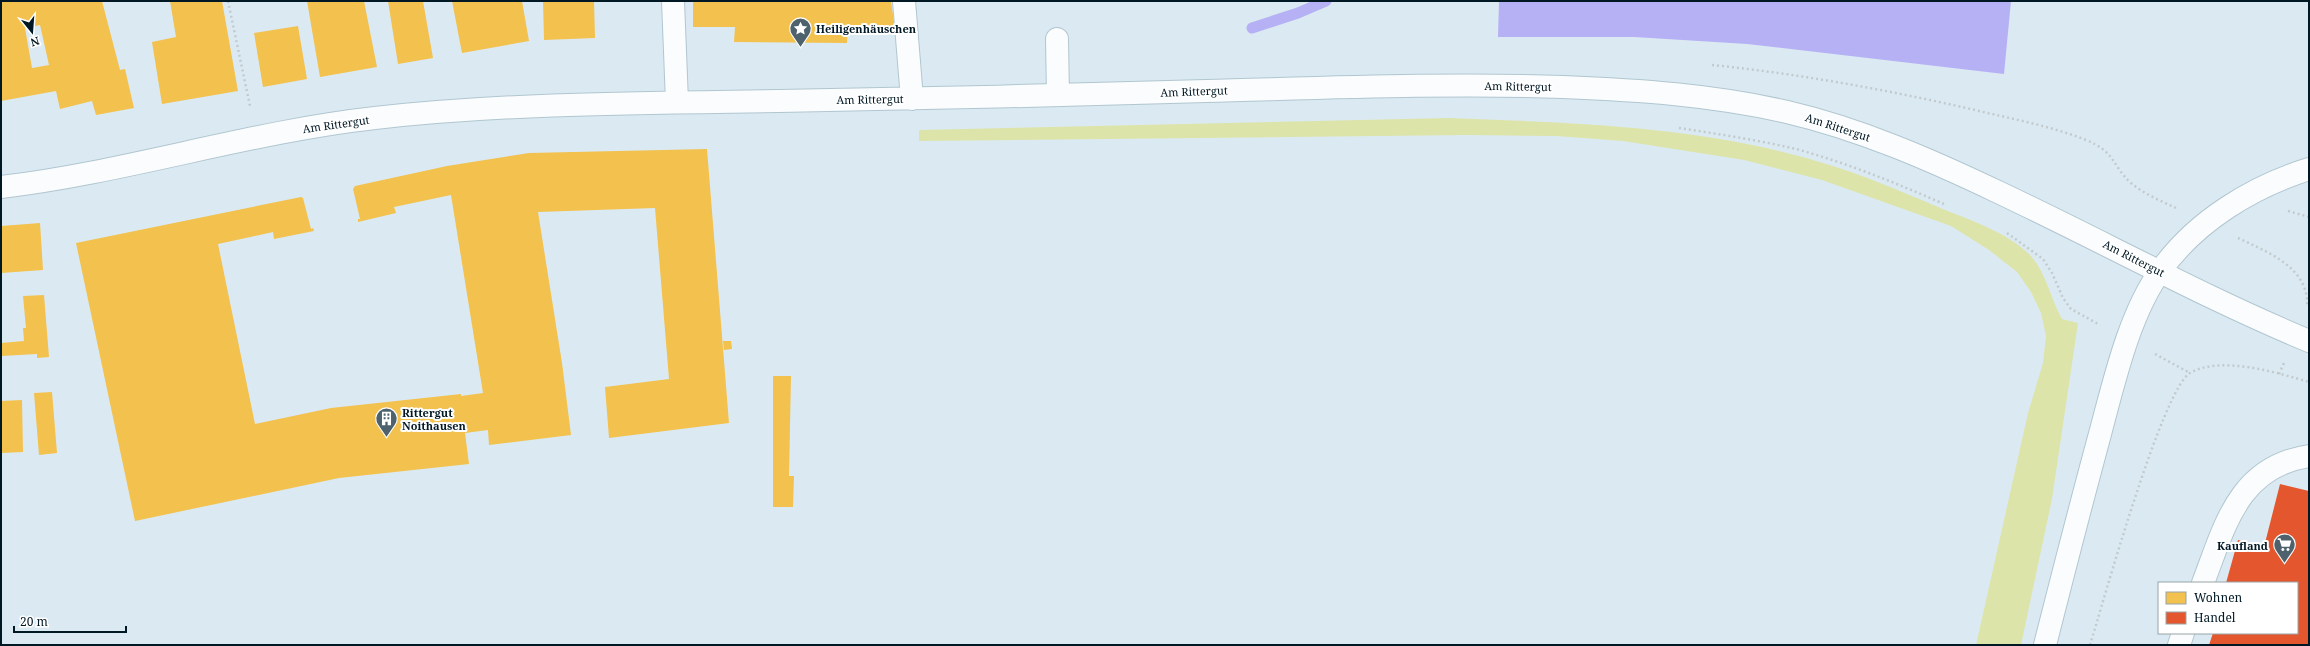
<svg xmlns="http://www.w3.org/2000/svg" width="2310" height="646" viewBox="0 0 2310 646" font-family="'Noto Serif',serif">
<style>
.green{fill:#dde4aa}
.water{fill:#b6b1f5}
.homes{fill:#f2c14e;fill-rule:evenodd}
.shops{fill:#e4572e}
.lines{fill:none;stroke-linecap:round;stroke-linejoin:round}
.stream{stroke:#b6b1f5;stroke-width:11}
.minor-casing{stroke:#b1c6d0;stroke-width:24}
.path{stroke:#c3cacd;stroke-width:2.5;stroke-dasharray:2 3;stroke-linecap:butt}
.minor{stroke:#fafcfd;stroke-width:22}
.labels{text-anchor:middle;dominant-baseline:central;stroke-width:4;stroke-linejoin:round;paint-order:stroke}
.poi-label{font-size:11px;font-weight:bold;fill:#001824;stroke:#fff;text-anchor:start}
.street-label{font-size:11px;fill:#001824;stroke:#fff}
</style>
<rect width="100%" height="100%" fill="#dbeaf2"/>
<path class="green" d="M1448,118C1578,123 1711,126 1836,167C1868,177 1900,191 1931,204C1963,218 2002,229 2028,253C2046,270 2050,298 2062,319L2078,323L2052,499L2021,645H1976L2028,413L2043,363L2046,336L2041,313L2031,292L2017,272L1989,250L1951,226L1822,180L1744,160L1623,141L1556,136L1468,135L919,141V130Z"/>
<path class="water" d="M1499,1H2011L2004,74L1747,44L1634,37H1498Z"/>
<path class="homes" d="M1,1H102L120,70L125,69L134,108L96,115L92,101L60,109L56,91L1,101ZM40,25L49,65L32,68L25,28Z
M170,1H222L238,91L162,104L152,42L176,37Z
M307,1H364L377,67L320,77Z
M388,1H423L433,58L398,64Z
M452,1H522L529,41L462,53Z
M543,1H594L595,38L544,40Z
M693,1H891L895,29L848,28L847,43L734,42L735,27H693Z
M298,26L307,79L263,87L254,33Z
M707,149L729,423L609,438L605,387L669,379L655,208L538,212L562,363L571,435L489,445L488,430L465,433L469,464L339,478L135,521L76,243L301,197L303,198L311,229L313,228L314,231L274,239L273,232L218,244L255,424L331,408L461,394V396L483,393L451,195L394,207L396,213L358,222V219H360L353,189L355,186L447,166L529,153Z
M40,223L43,270L1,273V226Z
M44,295L49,357L37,358V354L1,356V343L24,341L23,328H26L23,296Z
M723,341H731L732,349L724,350Z
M773,376H791L789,476H794L793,507H773Z
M52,392L57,453L39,455L34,393Z
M22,400L23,452L1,453V401Z"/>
<path class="shops" d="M2280,484L2309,491V645H2209L2213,633H2297V583H2226L2238,540L2264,547Z"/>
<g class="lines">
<path class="stream" d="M1252,28L1298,13L1326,1"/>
<defs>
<path id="minor" d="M673,1L677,102
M904,1L912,99
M1057,39L1058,95
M1,187C127,172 249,132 375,118C509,103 644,103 779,101C921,99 1064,95 1206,91C1325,88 1444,83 1563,87C1638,90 1714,95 1787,112C1860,129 1931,160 1998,192C2102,241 2203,297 2309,341
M2203,583C2225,526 2238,467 2309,456
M2045,645C2063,574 2081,504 2100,434C2114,382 2129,314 2161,270C2196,221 2252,187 2309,169
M2179,645L2183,633"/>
</defs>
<use href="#minor" class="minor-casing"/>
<path class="path" d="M228,1L250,106
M1712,65C1801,74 1888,90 1975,110C2012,119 2051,126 2086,140C2116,152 2112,166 2131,183C2144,194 2161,201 2176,208
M1679,128C1718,134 1758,140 1796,149C1847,163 1896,183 1944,204
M2288,211L2309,217
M2007,233L2043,259L2052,273L2063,298L2071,309L2100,325
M2238,238C2265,251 2310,267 2307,307
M2155,354L2190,373
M2279,374L2284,363
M2090,645C2103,603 2162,390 2190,373C2221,355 2278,373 2309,382"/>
<use href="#minor" class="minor"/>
</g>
<defs>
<symbol id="sight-pin" viewBox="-11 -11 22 30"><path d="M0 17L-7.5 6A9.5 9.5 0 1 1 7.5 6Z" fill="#4d626c" stroke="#fff"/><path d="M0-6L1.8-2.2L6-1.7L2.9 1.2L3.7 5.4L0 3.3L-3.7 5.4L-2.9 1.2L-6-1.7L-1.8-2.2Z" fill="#fff"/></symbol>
<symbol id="building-pin" viewBox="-11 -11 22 30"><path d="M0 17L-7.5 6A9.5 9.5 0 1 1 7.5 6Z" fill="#4d626c" stroke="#fff"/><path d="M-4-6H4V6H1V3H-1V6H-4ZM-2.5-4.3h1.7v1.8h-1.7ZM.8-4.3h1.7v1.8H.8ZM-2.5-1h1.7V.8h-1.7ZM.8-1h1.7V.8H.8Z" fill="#fff"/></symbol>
<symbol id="supermarket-pin" viewBox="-11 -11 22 30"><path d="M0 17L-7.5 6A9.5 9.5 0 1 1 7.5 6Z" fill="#4d626c" stroke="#fff"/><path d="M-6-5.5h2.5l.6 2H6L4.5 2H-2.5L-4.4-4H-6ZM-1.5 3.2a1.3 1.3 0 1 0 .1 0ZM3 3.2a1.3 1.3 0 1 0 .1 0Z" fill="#fff"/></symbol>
</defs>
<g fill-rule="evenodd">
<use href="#sight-pin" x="788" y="16" width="25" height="34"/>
<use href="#building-pin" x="374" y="406" width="25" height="34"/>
<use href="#supermarket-pin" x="2272" y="532" width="25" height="34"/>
</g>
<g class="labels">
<g class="poi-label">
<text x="816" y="28">Heiligenhäuschen</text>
<text x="402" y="412">Rittergut<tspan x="402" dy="13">Noithausen</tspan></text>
<text x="2268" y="545" text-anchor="end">Kaufland</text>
</g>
<g class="street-label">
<text transform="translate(1518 86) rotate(1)">Am Rittergut</text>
<text transform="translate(1194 91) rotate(-2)">Am Rittergut</text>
<text transform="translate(870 99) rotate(-1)">Am Rittergut</text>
<text transform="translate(336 124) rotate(-8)">Am Rittergut</text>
<text transform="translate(1838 127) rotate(18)">Am Rittergut</text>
<text transform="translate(2134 258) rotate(27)">Am Rittergut</text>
</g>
</g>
<rect width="2310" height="646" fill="none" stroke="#001824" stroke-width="4"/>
<rect x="2158" y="582" width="140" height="52" fill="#ffffff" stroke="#99a3a7"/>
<rect x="2166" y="592" width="20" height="12" fill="#f2c14e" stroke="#99a3a7"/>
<text x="2194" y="602" font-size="12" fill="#001824">Wohnen</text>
<rect x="2166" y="612" width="20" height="12" fill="#e4572e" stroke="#99a3a7"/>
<text x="2194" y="622" font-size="12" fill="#001824">Handel</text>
<g transform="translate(32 32) rotate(163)" stroke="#ffffff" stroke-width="3" paint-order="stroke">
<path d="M0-3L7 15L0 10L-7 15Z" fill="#001824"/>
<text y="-6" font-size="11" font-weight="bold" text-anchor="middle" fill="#001824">N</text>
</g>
<path d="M14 626v6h112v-6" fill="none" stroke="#001824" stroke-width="2"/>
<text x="20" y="626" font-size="12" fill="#001824" stroke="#ffffff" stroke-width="3" paint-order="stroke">20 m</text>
</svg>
